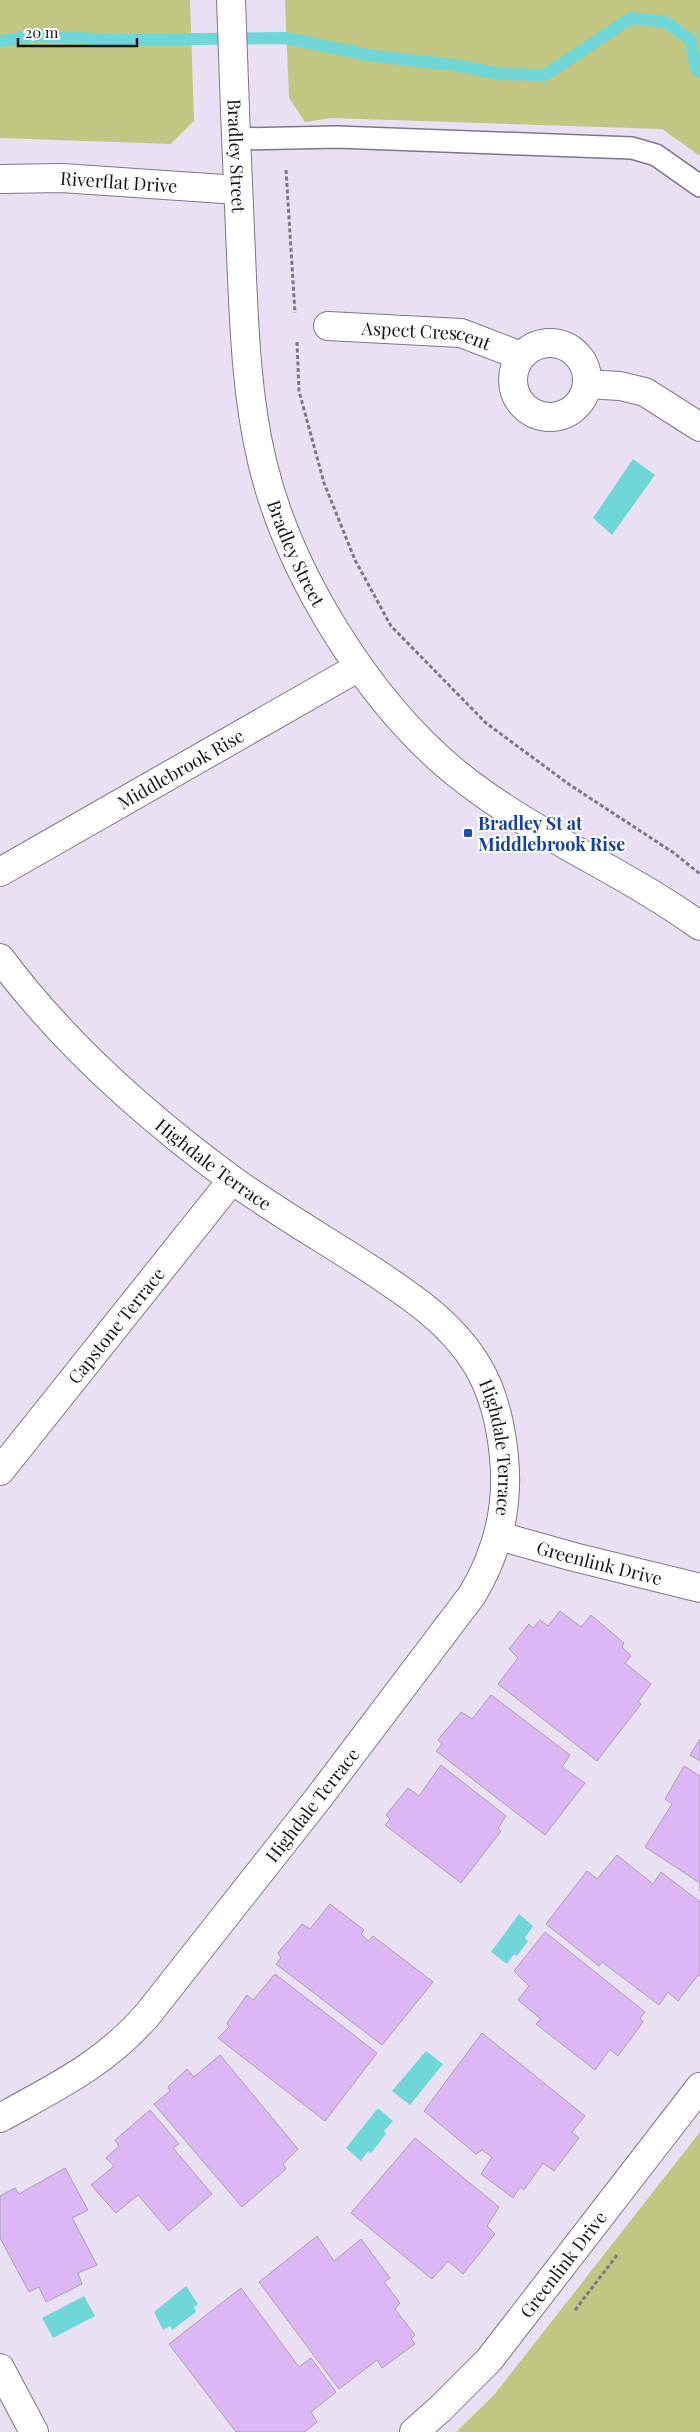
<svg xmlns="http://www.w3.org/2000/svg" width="700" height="2432" viewBox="0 0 700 2432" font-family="'Playfair Display',serif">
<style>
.green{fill:#c1c683}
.water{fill:#6fd7d7}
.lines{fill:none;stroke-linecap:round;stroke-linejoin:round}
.stream{stroke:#6fd7d7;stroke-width:12}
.building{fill:#ddb6f6;stroke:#aa9fb1}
.lane-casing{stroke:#7e7687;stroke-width:24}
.street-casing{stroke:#7e7687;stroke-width:30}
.secondary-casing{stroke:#7e7687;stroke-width:30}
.path{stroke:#7e7884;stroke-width:3;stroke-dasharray:4 2.5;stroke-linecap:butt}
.lane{stroke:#fff;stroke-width:21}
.street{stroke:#fff;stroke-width:28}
.secondary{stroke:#fff;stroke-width:28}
.transit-dot{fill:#1a4fb4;stroke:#fff;stroke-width:2}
.labels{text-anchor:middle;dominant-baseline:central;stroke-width:4;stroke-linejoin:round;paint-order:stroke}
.street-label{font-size:18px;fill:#161319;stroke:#fff}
.transit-label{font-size:18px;font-weight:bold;fill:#164399;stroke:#fff;text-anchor:start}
</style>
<rect width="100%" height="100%" fill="#eae0f4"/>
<path class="green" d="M0,0H190L194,121L171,144L0,138Z
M285,0H700V156L662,129L331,118L305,122L289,98Z
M700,2132V2432H456L494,2395Z"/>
<path class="water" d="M633,459L655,475L612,535L593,518Z
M519,1914L533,1926L525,1938L528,1941L517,1956L514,1954L507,1964L491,1952Z
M426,2051L443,2064L410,2105L392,2091Z
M378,2108L393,2121L384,2131L386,2134L371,2153L368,2151L361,2161L346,2148Z
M186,2286L198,2304L194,2307L196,2312L172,2330L170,2326L163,2330L154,2312Z
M84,2296L95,2316L53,2338L42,2318Z"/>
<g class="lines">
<path class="stream" d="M0,41L35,36L117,40L285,38L373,56L455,65L500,74L545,75L631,18L665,22L690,39L696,68L700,72"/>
</g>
<path class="building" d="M560,1611L581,1627L591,1615L624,1643L622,1647L631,1656L625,1663L651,1684L638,1702L641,1704L597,1761L498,1684L518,1658L509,1649L529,1624L533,1628L540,1620L548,1626Z
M491,1695L570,1755L562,1767L585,1783L545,1835L436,1751L442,1744L438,1740L461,1712L472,1719Z
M700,1739V1761L690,1755Z
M441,1765L506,1816L498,1828L501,1831L461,1883L385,1825L390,1819L386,1815L408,1788L419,1796Z
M684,1766L700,1776V1891V1883L645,1847L672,1804L665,1799Z
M617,1855L653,1884L661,1872L700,1902V1977L698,1975L678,2001L668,1992L659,2005L602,1962L599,1966L546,1924L587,1871L597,1879Z
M330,1904L364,1930L361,1934L368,1941L373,1936L433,1982L382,2045L276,1964L281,1958L278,1953L302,1924L310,1929Z
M545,1932L645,2012L640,2018L643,2022L618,2056L610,2049L595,2070L536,2024L541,2019L518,2000L529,1986L514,1971Z
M275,1974L377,2053L325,2121L218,2038L229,2027L227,2023L247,1995L253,2000Z
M482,2033L585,2116L572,2132L579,2138L554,2171L543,2163L524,2190L520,2187L513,2198L481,2174L492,2157L482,2150L476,2154L424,2111Z
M220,2055L298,2149L283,2164L286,2169L242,2207L154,2104L170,2091L168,2087L187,2069L194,2077Z
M150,2110L179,2144L173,2148L212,2194L169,2231L138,2195L116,2213L91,2185L114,2166L106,2158L119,2146L115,2140Z
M415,2138L499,2207L487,2226L495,2234L463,2274L448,2261L432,2279L351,2213Z
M65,2168L88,2210L72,2218L97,2265L78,2273L82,2284L46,2302L39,2287L29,2292L0,2238V2196L15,2188L19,2194Z
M317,2236L334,2261L361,2239L390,2278L384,2282L400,2303L395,2309L415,2335L411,2339L415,2344L382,2368L377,2360L339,2389L259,2282Z
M241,2288L299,2367L311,2358L336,2392L311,2412L317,2422L305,2432H236L169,2344Z"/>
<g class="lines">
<defs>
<path id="lane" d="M236,139L337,137L632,148L656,155L700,186"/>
<g id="street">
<path id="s1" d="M0,179L62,178L238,190"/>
<path id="s2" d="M328,326L461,333L521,356"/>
<circle cx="550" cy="380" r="37"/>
<path d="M587,384L620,386L645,392L700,427"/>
<path id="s3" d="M0,872L359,667"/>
<path id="s4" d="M0,958C64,1044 144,1115 231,1179C274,1210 322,1238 367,1267C408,1294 451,1322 477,1365C494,1393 501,1425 504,1457C509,1507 498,1552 472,1595L320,1796L148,2014C105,2064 56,2087 0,2118"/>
<path id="s5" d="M0,1471L232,1180"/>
<path id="s6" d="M499,1536L574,1557L700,1588"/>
<path d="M0,2368L34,2432"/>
<path id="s7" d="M414,2432L440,2409L489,2360L700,2087"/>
</g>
<g id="secondary">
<path id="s8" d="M231,0C234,85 237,169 241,254C244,323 246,394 262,461C288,572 368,701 456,773C531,834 623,870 700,926"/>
</g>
</defs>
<use href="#lane" class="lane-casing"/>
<use href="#street" class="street-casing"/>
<use href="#secondary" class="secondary-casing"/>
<path class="path" d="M286,170L295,313
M297,342L299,391L324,483L355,560L391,626L486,723L570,785L674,853L700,874
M575,2310L618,2254"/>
<use href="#lane" class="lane"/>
<use href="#street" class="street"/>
<use href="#secondary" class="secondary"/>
</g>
<rect class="transit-dot" x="463" y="828" width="10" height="10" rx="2.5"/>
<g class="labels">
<g class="street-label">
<text stroke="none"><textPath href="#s8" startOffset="156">Bradley Street</textPath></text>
<text stroke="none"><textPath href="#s1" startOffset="119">Riverflat Drive</textPath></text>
<text stroke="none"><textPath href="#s2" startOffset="99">Aspect Crescent</textPath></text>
<text stroke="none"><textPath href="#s8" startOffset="561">Bradley Street</textPath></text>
<text stroke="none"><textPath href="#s3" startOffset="208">Middlebrook Rise</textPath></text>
<text stroke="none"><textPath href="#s4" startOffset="298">Highdale Terrace</textPath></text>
<text stroke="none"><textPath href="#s5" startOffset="186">Capstone Terrace</textPath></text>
<text stroke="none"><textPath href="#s4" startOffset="718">Highdale Terrace</textPath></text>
<text stroke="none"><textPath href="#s6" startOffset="104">Greenlink Drive</textPath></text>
<text transform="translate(312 1805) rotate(-52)">Highdale Terrace</text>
<text stroke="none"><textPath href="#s7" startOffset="225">Greenlink Drive</textPath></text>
</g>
<g class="transit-label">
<text x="478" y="823">Bradley St at<tspan x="478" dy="21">Middlebrook Rise</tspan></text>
</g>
</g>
<path d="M18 38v8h119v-8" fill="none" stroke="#161319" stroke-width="2.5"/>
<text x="25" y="38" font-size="15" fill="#161319" stroke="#ffffff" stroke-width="4" paint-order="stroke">20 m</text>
</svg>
